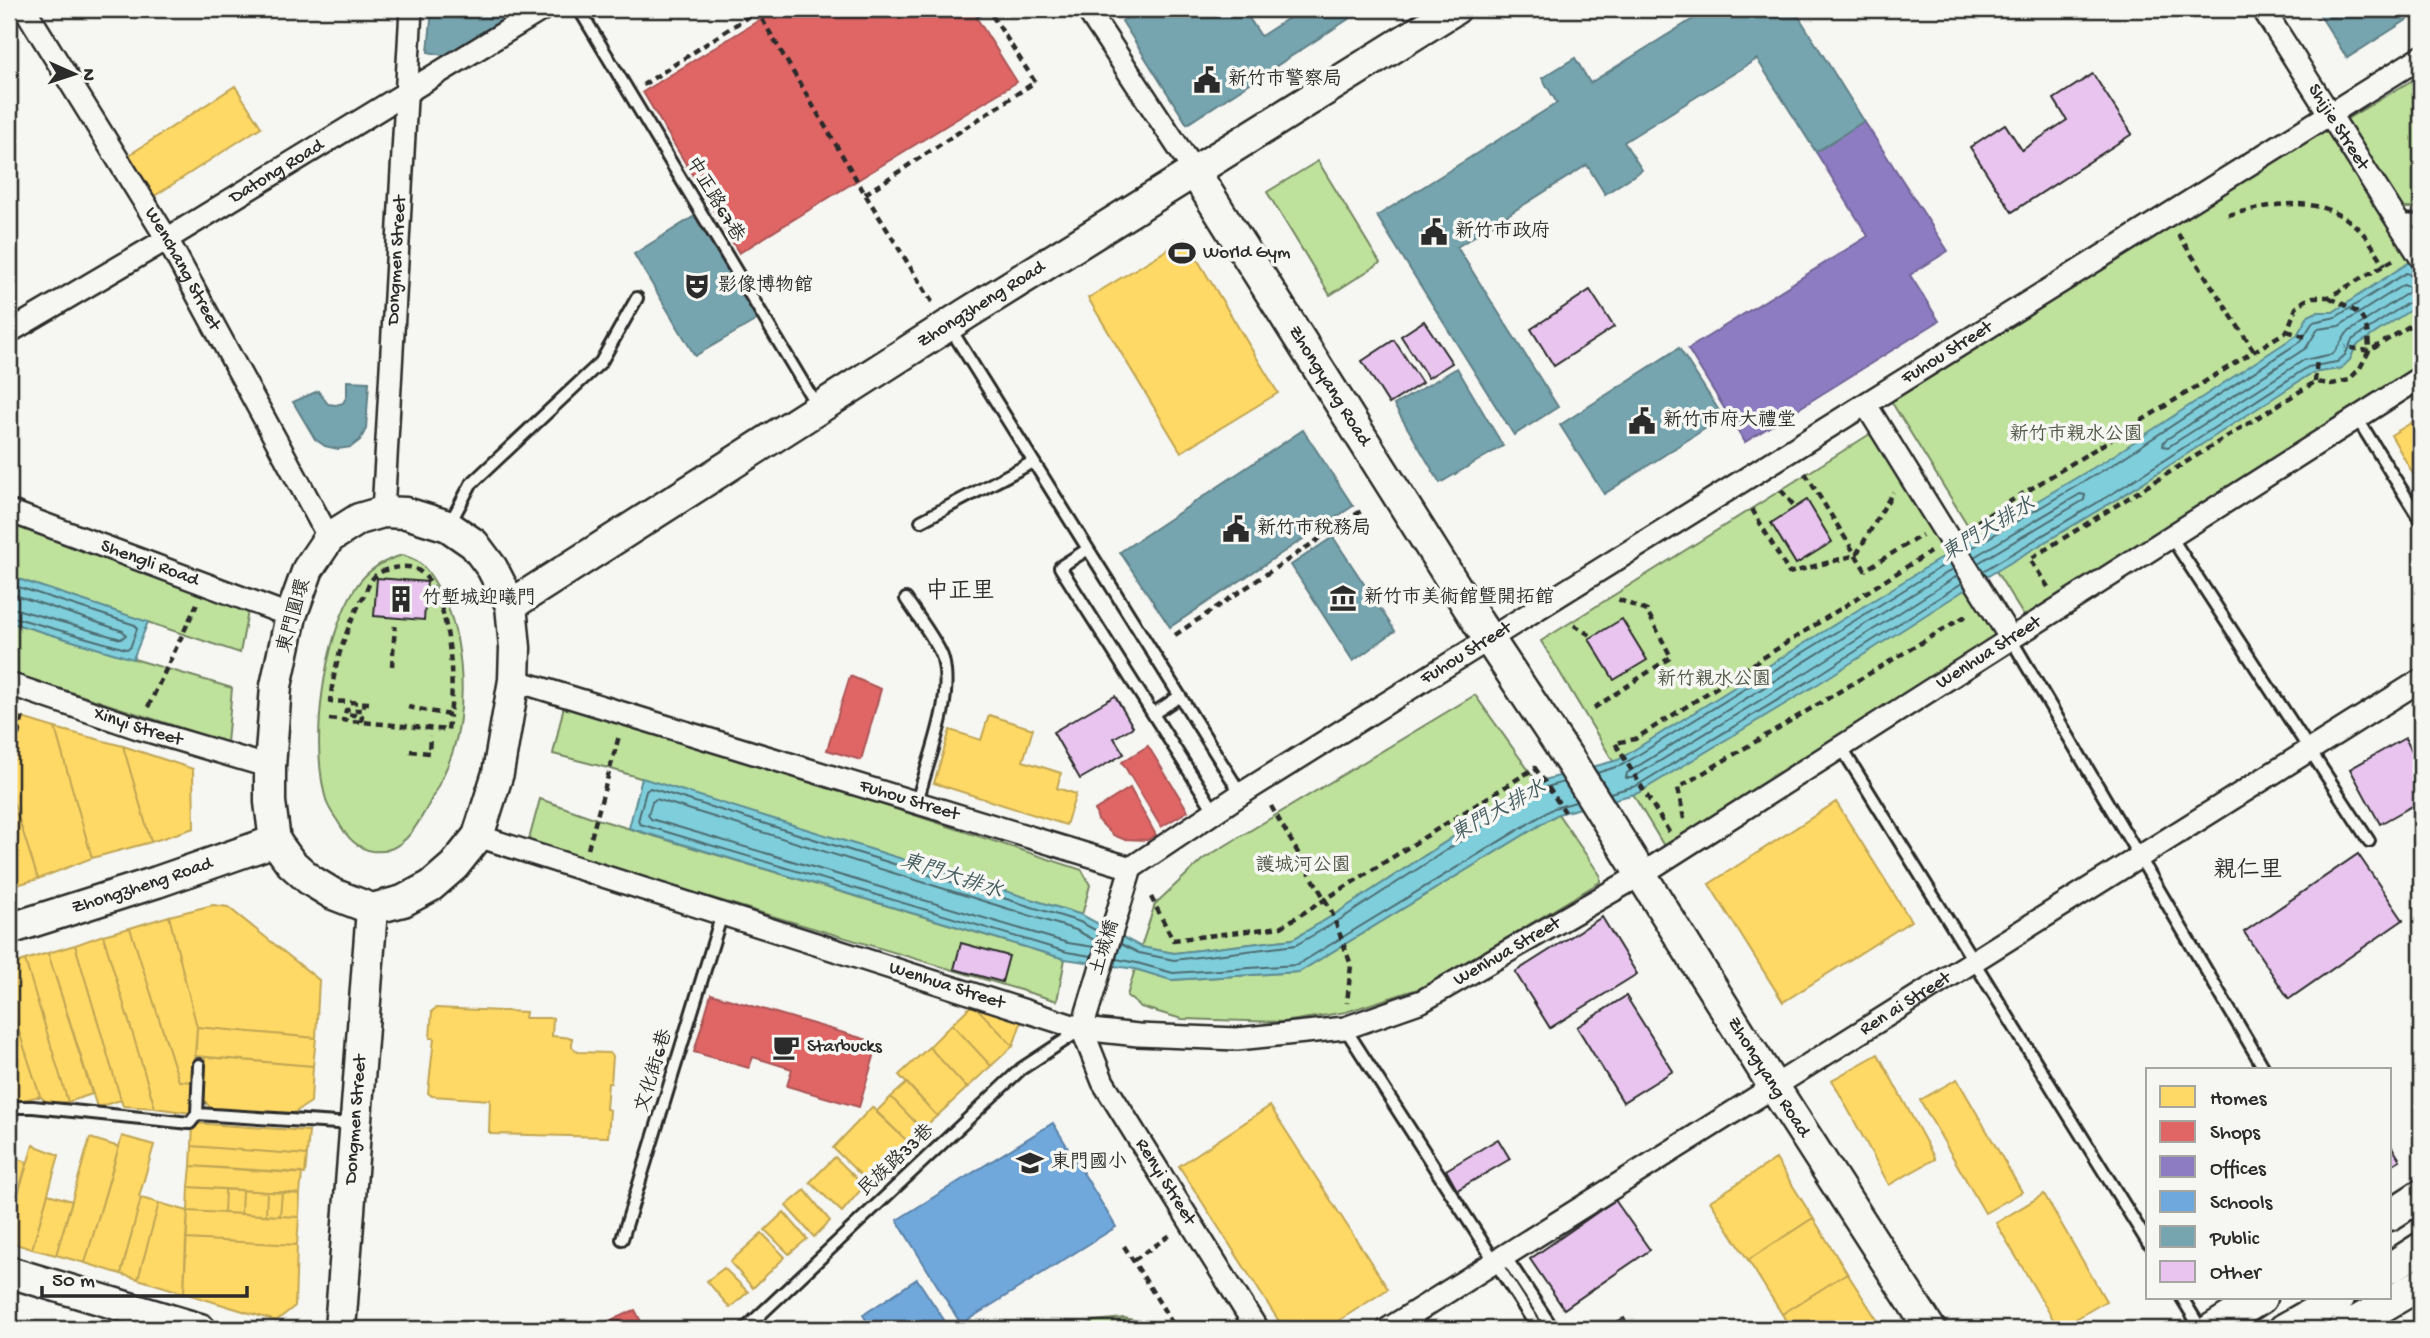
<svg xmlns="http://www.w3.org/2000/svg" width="2430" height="1338" viewBox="0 0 2430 1338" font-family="'Gochi Hand','LXGW WenKai TC',sans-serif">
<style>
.green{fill:#bee19b;stroke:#748663;stroke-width:2}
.water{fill:#7fcedb;stroke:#5d8d95;stroke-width:2}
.homes{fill:#ffd966;stroke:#bfa554;stroke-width:2}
.shops{fill:#e06666;stroke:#aa5454;stroke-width:2}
.offices{fill:#8e7cc3;stroke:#706495;stroke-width:2}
.schools{fill:#6fa8dc;stroke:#5b82a7;stroke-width:2}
.public{fill:#76a5af;stroke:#608087;stroke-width:2}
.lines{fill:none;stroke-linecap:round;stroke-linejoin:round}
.shore{stroke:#4d6c71;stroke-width:2}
.building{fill:#e8c4ef;stroke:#2b2b2b;stroke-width:2}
.lane-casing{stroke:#2b2b2b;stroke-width:16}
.street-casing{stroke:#2b2b2b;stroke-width:26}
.secondary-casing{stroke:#2b2b2b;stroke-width:35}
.path{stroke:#2b2b2b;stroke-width:4.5;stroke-dasharray:7 5;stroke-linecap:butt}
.lane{stroke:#f6f6f2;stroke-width:10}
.street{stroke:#f6f6f2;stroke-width:21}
.secondary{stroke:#f6f6f2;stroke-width:30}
.labels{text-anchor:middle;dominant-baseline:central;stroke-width:7;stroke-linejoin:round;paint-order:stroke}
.poi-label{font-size:19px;fill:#2b2b2b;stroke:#f6f6f2;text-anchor:start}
.street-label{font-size:19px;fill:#2b2b2b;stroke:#f6f6f2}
.park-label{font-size:19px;fill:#505847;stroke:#f6f6f2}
.water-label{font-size:21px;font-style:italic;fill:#445c60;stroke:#f6f6f2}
.quarter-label{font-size:23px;fill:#2b2b2b;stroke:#f6f6f2}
</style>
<rect width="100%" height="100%" fill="#f6f6f2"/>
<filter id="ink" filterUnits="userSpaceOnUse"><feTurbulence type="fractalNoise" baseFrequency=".0143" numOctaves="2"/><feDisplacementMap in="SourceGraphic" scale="14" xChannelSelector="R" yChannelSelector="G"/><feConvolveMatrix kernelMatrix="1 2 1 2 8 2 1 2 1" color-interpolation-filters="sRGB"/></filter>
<g filter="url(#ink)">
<path class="green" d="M2421,75V208H2401L2347,119Z
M2331,113L2421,259V377L2030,626L1886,393Z
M1318,161L1380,263L1330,295L1267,192Z
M1870,434L2007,641L1670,856L1541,641Z
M9,522L249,606L240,653L9,576Z
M403,555C408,557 413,559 417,561C426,567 432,577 437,586C464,629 468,702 453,751C447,769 438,787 429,804C417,826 402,855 372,851C357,848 348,838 340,825C336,818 330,811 327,803C309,746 323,637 356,587C367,570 384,560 403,555Z
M9,622L232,688L227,743L9,672Z
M1475,695L1537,782L1337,913L1293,939L1174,953L1141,947L1155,904L1203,859Z
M565,701L1082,870L1090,885L1082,915L608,768L553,754Z
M540,799L597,819L1065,959L1057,1001L528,843Z
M1558,814L1600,875V882L1427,986L1346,1012L1284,1022L1182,1019L1141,1007L1127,996L1135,969L1172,980L1299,972Z
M1124,1318L1153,1324L1159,1329H1075L1095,1321Z"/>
<path class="water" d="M2410,262L2421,279V303L2356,346L2350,360L2340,369L2312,373L2119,498L1963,591L1818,684L1638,793L1558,814L1299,972L1171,980L1135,969L1065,959L629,828L642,778L1082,915L1141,947L1174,953L1293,939L1337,913L1537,782L1618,760L1941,558L2108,459L2297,335L2308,316L2317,312H2333Z
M9,576L148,622L133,659L9,622Z"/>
<path class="homes" d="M235,86L261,127L150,199L123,159Z
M1185,239L1278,393L1181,452L1088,298Z
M2421,417V488L2391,435Z
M9,714L22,718L13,754L9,756Z
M989,715L1033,729L1023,761L1061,773L1057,788L1076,794L1066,825L934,783L950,730L981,740Z
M22,718L55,728L92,858L38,879L9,788V756L13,754Z
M55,728L123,746L151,842L92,858Z
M123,746L193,769L194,828L151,842Z
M9,788L38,879L9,887Z
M1836,802L1911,921L1783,1002L1709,884Z
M213,905L228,907L319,980L316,1038L197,1027L169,916Z
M169,916L197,1027L194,1082L179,1081L130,928Z
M130,928L179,1081L194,1082L191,1113L155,1108L103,935Z
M103,935L155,1108L123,1106L121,1100L75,945Z
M75,945L121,1100L97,1107L48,953Z
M48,953L92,1094L68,1102L25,960Z
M25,960L68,1102L47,1103L40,1096L9,1001V966Z
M9,1001L40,1096L9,1103Z
M973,1004L1022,1020L1013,1046Z
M973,1004L1013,1046L991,1066L952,1024Z
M436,1008L526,1012L525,1018H553L552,1036L572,1038V1047L578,1052L609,1053L613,1056L611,1083H608L606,1109L610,1110L608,1137L492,1134L489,1132L490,1100L432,1096L428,1093L434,1038H430L432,1011Z
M952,1024L991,1066L967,1088L929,1047Z
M197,1027L316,1038L313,1066L195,1056Z
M929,1047L967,1088L937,1116L899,1075Z
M1878,1054L1935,1159L1889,1185L1832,1080Z
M205,1057L313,1066L311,1102L292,1114L212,1110L201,1096Z
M1957,1079L2022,1192L1985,1213L1920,1100Z
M907,1083L937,1116L922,1129L891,1097Z
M891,1097L922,1129L908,1142L876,1112Z
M1270,1106L1388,1289L1326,1329H1284L1179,1166Z
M872,1107L908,1142L869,1183L833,1148Z
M193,1123L309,1131L307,1155L192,1146Z
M122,1136L154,1145L139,1197L141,1198L121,1274L85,1263Z
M90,1138L119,1147L85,1263L56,1255Z
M33,1145L59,1155L32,1249L9,1242V1224Z
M192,1146L307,1155L305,1174L191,1166Z
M9,1156L27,1162L9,1224Z
M835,1157L864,1186L842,1212L810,1182Z
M1776,1159L1813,1218L1748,1260L1710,1201Z
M191,1166L302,1173L300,1194L189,1187Z
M189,1187L225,1189L224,1213L188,1211Z
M225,1189L242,1190L241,1214L224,1213Z
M242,1190L267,1192L266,1215L241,1214Z
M805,1190L830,1221L814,1237L786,1206Z
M267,1192H282L280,1216L266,1215Z
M282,1192L300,1194L299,1217L280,1216Z
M48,1194L72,1201L56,1255L32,1249Z
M2044,1194L2106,1301L2059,1329L1996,1223Z
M141,1198L159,1203L138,1279L121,1274Z
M159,1203L188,1211L184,1293L138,1279Z
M188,1211L299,1217L297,1245L186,1239Z
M784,1212L807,1239L789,1254L765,1230Z
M1813,1218L1847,1273L1782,1314L1748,1260Z
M762,1233L785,1257L753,1288L730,1262Z
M186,1239L297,1245L295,1306L276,1321L184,1293Z
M724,1268L748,1292L730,1308L707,1281Z
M1847,1273L1883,1329H1791L1782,1314Z"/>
<path class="shops" d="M777,9H971L1017,82L739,253L643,92Z
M850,676L881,689L861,760L827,750Z
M1148,746L1188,811L1161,827L1122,762Z
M1130,788L1156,835L1147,840L1123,839L1113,835L1098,820L1095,810Z
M711,994L878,1043L859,1107L787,1086L792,1069L753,1057L749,1068L694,1052Z
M635,1310L645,1329H590Z"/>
<path class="offices" d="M1864,121L1948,251L1910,275L1939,321L1745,442L1688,349L1868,236L1816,152Z"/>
<path class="schools" d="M1053,1123L1116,1227L961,1324L897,1220Z
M917,1279L950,1329H872L863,1315Z"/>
<path class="public" d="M432,9H531L452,57L428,52Z
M1140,9H1243L1261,36L1301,10L1300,9H1364L1187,124L1122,21Z
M1709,9H1794L1864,121L1816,152L1757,59L1624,142L1642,170L1605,194L1587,165L1457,247L1558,407L1514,435L1377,216L1557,103L1542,78L1575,58L1590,83Z
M2316,9H2421V11L2347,58Z
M698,214L760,318L695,356L634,254Z
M1679,348L1723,417L1604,494L1560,425Z
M1457,368L1503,446L1440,483L1394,405Z
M347,381L369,382L366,429L360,440L351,447L338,449L325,446L315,439L293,402L318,391L328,404L336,405L343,403L347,396Z
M1303,430L1353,506L1170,627L1120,552Z
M1333,537L1395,631L1353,661L1291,565Z"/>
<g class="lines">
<path class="shore" d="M2403,285L2409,287V292L2347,333L2333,354L2304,360L2168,447L2163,446L2164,441L2306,348L2318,329L2339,326Z
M1970,549L2112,465L2301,341L2313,322L2336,317L2406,273L2409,274L2415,281L2421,282
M1974,557L2080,494L2085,495L2084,500L1978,563
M1953,569L1627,773L1626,778H1632L1810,670L1957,576
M1983,571L2115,492L2308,367L2337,362L2345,355L2352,340L2415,298L2421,297
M9,584L135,625L137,629L130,648L126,649L9,616
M9,593L123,631L126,635L121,639L9,607
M1597,773L1622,765L1949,562
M1610,793L1636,786L1814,678L1962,583
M1121,944L1139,953L1174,960L1296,945L1341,919L1540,789L1564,782
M1094,947L1068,943L651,819L648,815L652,802L656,799L1076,930L1096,941
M1091,956L1067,952L640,824L638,821L646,791L650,788L1080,922L1099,932
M1116,959L1137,963L1173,973L1297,965L1554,808L1576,802"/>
</g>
<path class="building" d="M2093,74L2132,134L2012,212L1970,147L2005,124L2022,150L2067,120L2054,99Z
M1590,290L1614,327L1554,366L1531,329Z
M1424,321L1452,363L1428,378L1401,336Z
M1394,340L1422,383L1389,404L1362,361Z
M1807,500L1832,542L1796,564L1771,523Z
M377,578L427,582L424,620L374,616Z
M1622,619L1647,660L1614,680L1589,639Z
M1115,696L1133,727L1114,738L1124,754L1080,779L1053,732Z
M2405,738L2421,768V801L2380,824L2350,769Z
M2358,854L2403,920L2289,999L2244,932Z
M1602,917L1637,974L1550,1028L1515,972Z
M961,943L1009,956L1002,982L954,969Z
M1626,996L1673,1071L1623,1102L1577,1027Z
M1498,1139L1510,1159L1457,1190L1446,1170Z
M2390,1144L2400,1160L2390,1166Z
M1615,1200L1650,1250L1564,1309L1530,1259Z
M1624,1318L1630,1329H1603Z"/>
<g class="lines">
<defs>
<path id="lane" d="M579,9L817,406
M2398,220L2421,221
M950,328L1241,794
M2357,418L2421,521
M921,521L1033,462
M449,525L471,484L601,362L637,298
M2171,537L2369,841
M1088,549L1060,567L1215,812
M906,599C915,613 939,644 943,659C954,703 927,760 917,803
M2011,639L2265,1070
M1153,714L1180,696
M1841,747L2148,1243
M1345,1028L1538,1329
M9,1107H33L190,1123L197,1114L199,1065
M197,1114L353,1124
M622,1239L722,914
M1505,1256L1553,1329
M2182,1298L2201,1329
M1413,1314L1423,1329
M745,1329L1021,1069L1082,1029"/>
<g id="street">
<path id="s1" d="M25,9L167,239L329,538"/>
<path d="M1087,9L1194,171"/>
<path id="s2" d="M2263,9L2421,258"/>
<path id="s3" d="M9,332L167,239L543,9"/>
<path d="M1866,405L2011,639"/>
<path id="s4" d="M9,511L291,616"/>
<path id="s5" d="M383,512L411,9"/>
<path id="s6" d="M514,680L1131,868L1241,794L2421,57"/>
<path id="s7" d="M9,684L138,728L270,767"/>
<path id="s8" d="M478,836L1082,1029L1138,1035L1237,1039L1345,1028L1422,1001L1642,874L2421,377"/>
<path id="s9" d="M1131,868L1082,1029L1103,1082L1257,1329"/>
<path id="s10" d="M1388,1329L2421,680"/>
</g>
<g id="secondary">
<path id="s11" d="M1194,171L1479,624L1572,764L1774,1087L1930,1329"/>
<path d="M383,512L406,513L448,526L474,544L492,568L511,605L515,648L514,680L498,773L478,836L454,866L431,886L403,901L372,909L333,894L310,880L291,863L275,841L270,802V767L276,686L291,616L308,569L329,538L359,519Z"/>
<path id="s12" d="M511,605L966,314L1455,9"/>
<path id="s13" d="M9,929L157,882L275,841"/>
<path d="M2390,1215L2421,1195"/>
<path d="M2390,1268L2421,1248"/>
<path d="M9,1272L200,1329"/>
<path id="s14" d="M340,1329L372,909"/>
<path d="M2212,1329L2261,1298"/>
<path d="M2284,1329L2339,1298"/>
<path d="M2344,1329L2421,1284"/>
</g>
</defs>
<use href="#lane" class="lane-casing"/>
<use href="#street" class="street-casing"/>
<use href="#secondary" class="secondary-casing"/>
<path class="path" d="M756,9L865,194L932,302
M976,17L989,9
M643,85L760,9
M865,194L1035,82L988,9
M2228,215C2275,204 2319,192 2359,229C2369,239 2377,253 2385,265
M2178,234L2254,351
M2330,298C2361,312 2368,316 2369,351L2345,347
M2287,331L2306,337
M2315,382L2317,358
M1805,473L1865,570L1922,535
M1781,490L1795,507
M1752,509L1789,573L1856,555L1893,492
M1967,528L2287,331L2296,308L2304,301L2313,297H2329L2395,259
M2048,587L2030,559L2315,382L2332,384L2349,380L2360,368L2369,351L2421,319
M1574,625L1593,637
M1175,635L1364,509
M392,666L395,626
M369,703L330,701C335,662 344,634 362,599C366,593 369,581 375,576C381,570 392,568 400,567C451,559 455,684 450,715L408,707
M148,707L197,604
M1594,708L1671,657L1647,611L1615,598
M329,719L448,730L450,715
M361,722L362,716L345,714L346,710H364L363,703
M410,751L429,753L430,736
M9,756L13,754L24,712
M1271,806L1331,910L1351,965L1347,1003
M1684,819L1678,788L1969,614
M1669,832L1615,743L1635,739L1930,552
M588,849L619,736
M1151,897L1173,940L1281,927L1535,768L1565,812
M1124,1246L1176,1329
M1134,1260L1172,1234"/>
<use href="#lane" class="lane"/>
<use href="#street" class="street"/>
<use href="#secondary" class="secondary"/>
</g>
</g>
<defs>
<symbol id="civic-bare" viewBox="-9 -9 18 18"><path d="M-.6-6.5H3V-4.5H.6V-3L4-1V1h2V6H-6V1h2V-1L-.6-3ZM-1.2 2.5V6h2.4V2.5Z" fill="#2b2b2b" stroke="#f6f6f2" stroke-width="2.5" paint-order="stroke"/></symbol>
<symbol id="stadium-bare" viewBox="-9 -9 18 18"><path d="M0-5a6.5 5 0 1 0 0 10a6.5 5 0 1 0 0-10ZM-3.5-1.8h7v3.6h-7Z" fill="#2b2b2b" stroke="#f6f6f2" stroke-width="2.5" paint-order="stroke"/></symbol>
<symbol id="theatre-bare" viewBox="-9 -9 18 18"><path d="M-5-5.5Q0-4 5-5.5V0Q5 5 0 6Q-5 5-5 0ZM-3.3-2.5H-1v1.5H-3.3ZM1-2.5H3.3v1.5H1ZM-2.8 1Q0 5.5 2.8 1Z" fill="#2b2b2b" stroke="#f6f6f2" stroke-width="2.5" paint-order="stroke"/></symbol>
<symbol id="museum-bare" viewBox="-9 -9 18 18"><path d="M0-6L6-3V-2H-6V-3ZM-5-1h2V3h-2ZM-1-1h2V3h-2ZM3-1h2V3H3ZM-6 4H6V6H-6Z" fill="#2b2b2b" stroke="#f6f6f2" stroke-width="2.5" paint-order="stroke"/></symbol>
<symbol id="building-bare" viewBox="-9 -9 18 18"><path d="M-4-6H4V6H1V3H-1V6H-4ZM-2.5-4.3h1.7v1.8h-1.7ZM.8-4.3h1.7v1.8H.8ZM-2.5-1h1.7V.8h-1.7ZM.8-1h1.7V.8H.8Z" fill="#2b2b2b" stroke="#f6f6f2" stroke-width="2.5" paint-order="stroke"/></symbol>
<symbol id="cafe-bare" viewBox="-9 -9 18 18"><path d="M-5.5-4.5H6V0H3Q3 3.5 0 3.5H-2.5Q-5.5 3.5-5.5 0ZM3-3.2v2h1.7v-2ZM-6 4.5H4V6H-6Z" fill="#2b2b2b" stroke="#f6f6f2" stroke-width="2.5" paint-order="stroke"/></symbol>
<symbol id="school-bare" viewBox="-9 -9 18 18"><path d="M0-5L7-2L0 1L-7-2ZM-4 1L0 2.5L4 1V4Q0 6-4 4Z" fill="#2b2b2b" stroke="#f6f6f2" stroke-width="2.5" paint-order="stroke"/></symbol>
</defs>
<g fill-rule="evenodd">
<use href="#civic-bare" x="1188" y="61" width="38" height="38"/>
<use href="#civic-bare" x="1415" y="213" width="38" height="38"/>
<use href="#stadium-bare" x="1163" y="234" width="38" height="38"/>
<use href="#theatre-bare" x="678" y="267" width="38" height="38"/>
<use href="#civic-bare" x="1623" y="402" width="38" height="38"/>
<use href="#civic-bare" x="1217" y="510" width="38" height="38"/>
<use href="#museum-bare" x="1324" y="579" width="38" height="38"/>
<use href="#building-bare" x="382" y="580" width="38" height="38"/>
<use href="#cafe-bare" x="767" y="1028" width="38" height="38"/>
<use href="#school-bare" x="1011" y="1144" width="38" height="38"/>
</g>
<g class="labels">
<g class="poi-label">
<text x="1228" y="80">新竹市警察局</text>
<text x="1455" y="232">新竹市政府</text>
<text x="1203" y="253">World Gym</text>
<text x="718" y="286">影像博物館</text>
<text x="1663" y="421">新竹市府大禮堂</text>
<text x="1257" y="529">新竹市稅務局</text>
<text x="1364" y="598">新竹市美術館暨開拓館</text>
<text x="422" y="599">竹塹城迎曦門</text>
<text x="807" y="1047">Starbucks</text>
<text x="1051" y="1163">東門國小</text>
</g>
<g class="street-label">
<text stroke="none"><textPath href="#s2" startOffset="140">Shijie Street</textPath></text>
<text stroke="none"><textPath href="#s3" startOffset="312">Datong Road</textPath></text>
<text transform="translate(714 200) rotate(59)">中正路67巷</text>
<text stroke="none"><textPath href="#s5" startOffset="252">Dongmen Street</textPath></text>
<text stroke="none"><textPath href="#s1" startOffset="304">Wenchang Street</textPath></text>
<text stroke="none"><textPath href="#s12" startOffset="558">Zhongzheng Road</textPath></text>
<text stroke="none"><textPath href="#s6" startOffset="1610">Fuhou Street</textPath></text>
<text stroke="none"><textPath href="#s11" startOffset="254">Zhongyang Road</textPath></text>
<text stroke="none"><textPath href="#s4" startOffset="150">Shengli Road</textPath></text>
<text transform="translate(295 616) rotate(-74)">東門圓環</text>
<text stroke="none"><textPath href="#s8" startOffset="1645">Wenhua Street</textPath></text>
<text stroke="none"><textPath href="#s6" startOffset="1043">Fuhou Street</textPath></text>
<text stroke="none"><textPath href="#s7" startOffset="136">Xinyi Street</textPath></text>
<text stroke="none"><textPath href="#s6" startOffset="413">Fuhou Street</textPath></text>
<text stroke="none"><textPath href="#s13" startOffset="140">Zhongzheng Road</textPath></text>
<text transform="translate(1106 948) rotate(-73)">土城橋</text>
<text stroke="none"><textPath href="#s8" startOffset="1078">Wenhua Street</textPath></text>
<text stroke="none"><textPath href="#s8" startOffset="492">Wenhua Street</textPath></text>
<text stroke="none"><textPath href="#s10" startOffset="611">Ren ai Street</textPath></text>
<text transform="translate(655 1071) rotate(-73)">文化街6巷</text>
<text stroke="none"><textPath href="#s11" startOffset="1073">Zhongyang Road</textPath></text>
<text stroke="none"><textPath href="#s14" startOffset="210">Dongmen Street</textPath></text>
<text transform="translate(897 1161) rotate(-43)">民族路33巷</text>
<text stroke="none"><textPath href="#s9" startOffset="343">Renyi Street</textPath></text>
</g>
<g class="park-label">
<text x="2076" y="435">新竹市親水公園</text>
<text x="1714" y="680">新竹親水公園</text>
<text x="1303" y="866">護城河公園</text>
</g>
<g class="water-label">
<text transform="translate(1989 531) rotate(-31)">東門大排水</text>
<text transform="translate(1499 813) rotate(-29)">東門大排水</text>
<text transform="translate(951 878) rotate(18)">東門大排水</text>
</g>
<g class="quarter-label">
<text x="960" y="592">中正里</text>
<text x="2248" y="871">親仁里</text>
</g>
</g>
<rect width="2430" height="1338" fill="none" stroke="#f6f6f2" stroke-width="35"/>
<rect x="18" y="18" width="2395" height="1303" fill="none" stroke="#2b2b2b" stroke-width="2.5" filter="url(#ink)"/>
<rect x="2146" y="1068" width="245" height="231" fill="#f6f6f2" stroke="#a5a5a2" stroke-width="2"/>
<rect x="2160" y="1086" width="35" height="21" fill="#ffd966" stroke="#a5a5a2" stroke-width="2"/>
<text x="2210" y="1104" font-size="21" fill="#2b2b2b">Homes</text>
<rect x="2160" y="1121" width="35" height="21" fill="#e06666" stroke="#a5a5a2" stroke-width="2"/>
<text x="2210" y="1138" font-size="21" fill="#2b2b2b">Shops</text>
<rect x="2160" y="1156" width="35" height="21" fill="#8e7cc3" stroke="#a5a5a2" stroke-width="2"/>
<text x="2210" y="1174" font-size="21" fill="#2b2b2b">Offices</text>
<rect x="2160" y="1191" width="35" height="21" fill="#6fa8dc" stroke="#a5a5a2" stroke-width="2"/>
<text x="2210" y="1208" font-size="21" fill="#2b2b2b">Schools</text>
<rect x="2160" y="1226" width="35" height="21" fill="#76a5af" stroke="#a5a5a2" stroke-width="2"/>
<text x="2210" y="1244" font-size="21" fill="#2b2b2b">Public</text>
<rect x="2160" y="1261" width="35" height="21" fill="#e8c4ef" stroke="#a5a5a2" stroke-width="2"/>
<text x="2210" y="1278" font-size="21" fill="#2b2b2b">Other</text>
<g transform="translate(74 74) rotate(93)" stroke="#f6f6f2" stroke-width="5" paint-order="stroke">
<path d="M0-5L12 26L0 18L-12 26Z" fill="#2b2b2b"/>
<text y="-10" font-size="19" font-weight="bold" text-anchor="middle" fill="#2b2b2b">N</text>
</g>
<path d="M42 1286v10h205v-10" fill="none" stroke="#2b2b2b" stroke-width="3.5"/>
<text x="52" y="1286" font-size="21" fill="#2b2b2b" stroke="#f6f6f2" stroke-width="5" paint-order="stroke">50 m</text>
</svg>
